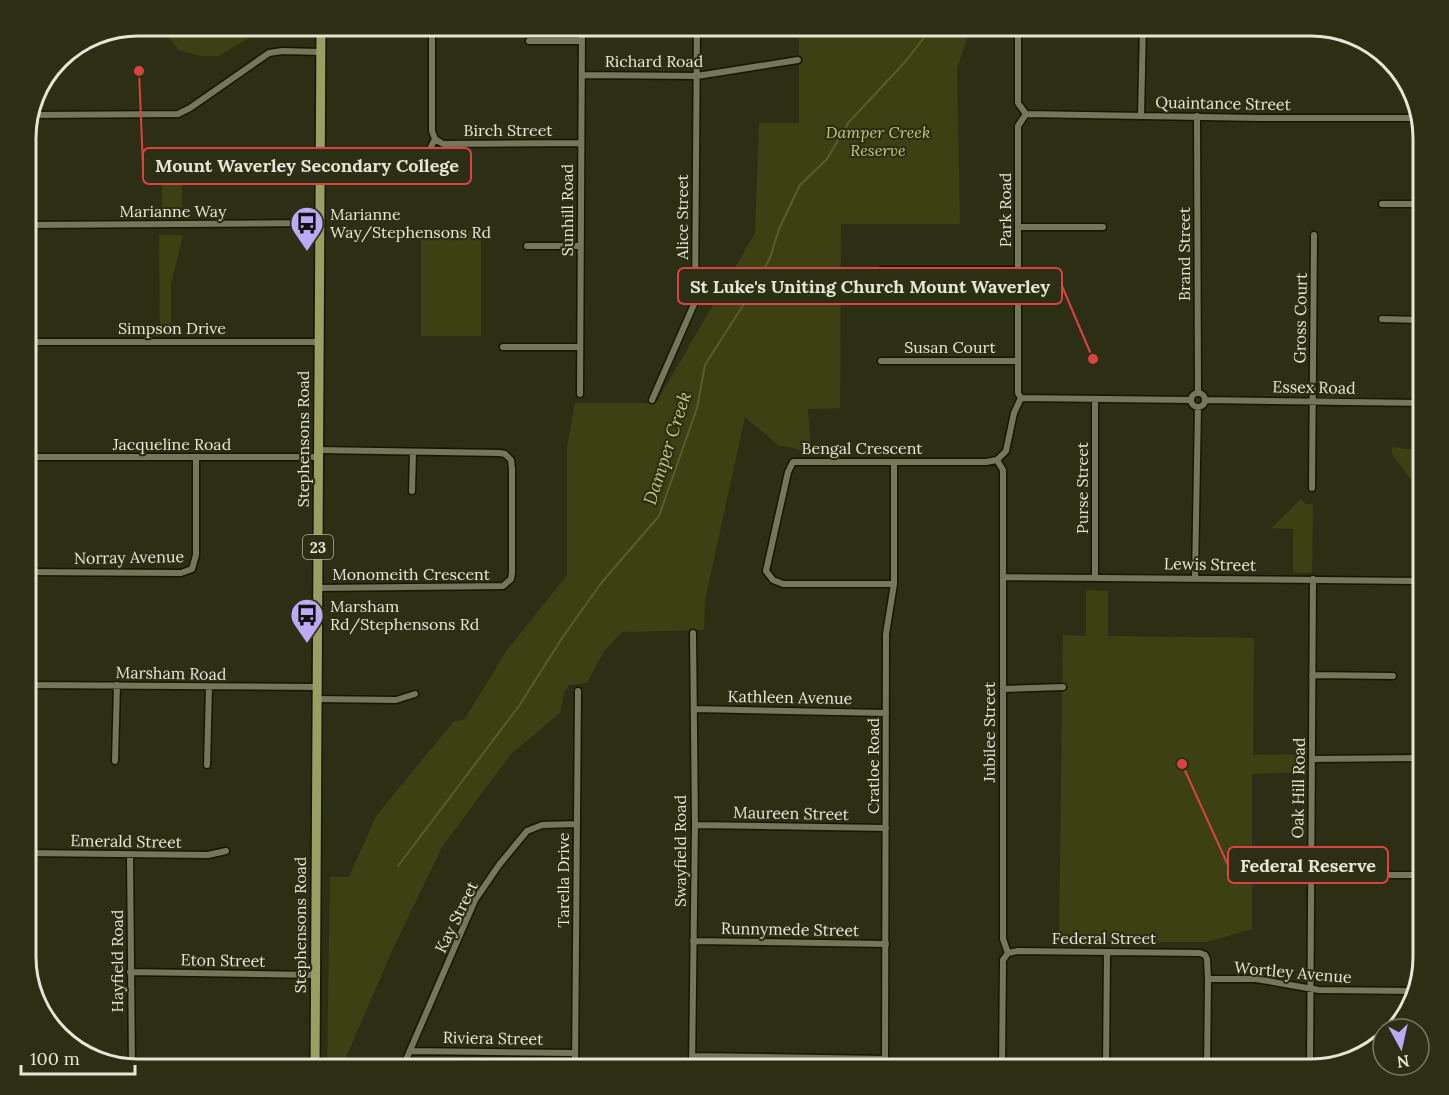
<svg xmlns="http://www.w3.org/2000/svg" width="1449" height="1095" viewBox="0 0 1449 1095" font-family="Lora,serif">
<style>
.green{fill:#3d4012}
.lines{fill:none;stroke-linecap:round;stroke-linejoin:round}
.stream{stroke:#595d2c;stroke-width:2}
.street-casing{stroke:#161701;stroke-width:9}
.primary-casing{stroke:#161701;stroke-width:12}
.street{stroke:#74775a;stroke-width:6}
.primary{stroke:#999f62;stroke-width:9}
.labels{text-anchor:middle;dominant-baseline:central;stroke-width:4.5;stroke-linejoin:round;paint-order:stroke}
.shield{fill:#2d2f15;stroke:#adaf9c;stroke-width:1.5}
.shield-label{font-size:15px;font-weight:bold;fill:#e4e6d6}
.street-label{font-size:16px;fill:#e4e6d6;stroke:#2d2f15}
.park-label{font-size:16px;font-style:italic;fill:#bfc67a;stroke:#2d2f15}
.poi-label{font-size:16px;fill:#e4e6d6;stroke:#2d2f15;text-anchor:start}
.water-label{font-size:18px;font-style:italic;fill:#bfc77a;stroke:#2d2f15}
.rim{fill:none;stroke:#e4e6d6;stroke-width:3}
.leader{fill:none;stroke:#d84442;stroke-width:2}
.callout-dot{fill:#d84442;stroke:#2d2f15;stroke-width:2}
.callout{fill:#2d2f15;stroke:#d84442;stroke-width:2}
.callout-label{font-size:18px;text-anchor:middle;font-weight:bold;fill:#e4e6d6}
</style>
<rect width="100%" height="100%" fill="#2d2f15"/>
<path class="green" d="M160,26H268L219,56H200L179,50L160,28Z
M799,26H971L957,69L960,224H841L840,408L808,409L811,452C799,452 791,445 779,446L745,417L705,600L704,630L622,632L604,651L587,683L569,685L564,693L560,713L511,754L442,847L392,951L341,1069H327L330,877H349L376,816L454,721L464,720L507,650L567,575V447L575,403H656L755,233L759,123H799Z
M162,166H182V218H162Z
M421,231H481V336H421Z
M159,235H183L171,284V333H160Z
M1415,412H1422L1423,479L1411,480L1392,454V447L1415,450Z
M1301,499L1306,504H1313L1312,573H1293V529L1271,528Z
M1086,590L1108,591V636L1254,638L1253,755L1302,754V772L1252,774V929L1207,942H1059L1063,635L1086,636Z"/>
<g class="lines">
<path class="stream" d="M398,866L519,706L562,638L602,582L659,516L697,408L705,365L754,288L770,258L779,229L800,185L827,159L849,122L905,62L933,26"/>
<defs>
<path id="street" d="M432,26V131L435,139
M1018,26V103L1026,114L1018,126V393L1021,398
M529,41H582
M582,75L697,76L798,60
M1026,114L1260,118H1419
M30,115L178,114L190,108L269,53L282,51L321,52
M1141,115L1143,26
M1197,116L1198,393
M435,139L443,144L581,143
M422,165L435,139
M1382,204H1423
M26,225L320,223
M1018,227H1103
M527,246H580
M882,270H1018
M1382,319L1422,320L1423,282
M26,342H319
M503,347H580
M881,361H1018
M1191 400a7 7 0 1 1 14 0a7 7 0 1 1-14 0Z
M580,394L582,26
M1021,398L1190,400
M652,400L695,302L697,26
M1205,400L1423,403
M26,457H318
M1312,488L1314,235
M412,491L413,452
M26,572L181,573L192,569L196,555V457
M1003,577L1417,581L1419,489
M1095,577V400
M1195,577L1198,407
M894,584H783L773,580L766,571L788,472L793,462H986L997,460
M317,588L503,586L511,579L512,573V469L511,460L505,454L500,453L318,450
M1312,675L1393,676
M26,685L317,687
M1003,689L1063,687
M317,699L396,700L415,694
M694,709L886,713
M1312,759L1423,758
M115,761L117,685
M207,765L209,687
M695,825L886,828
M26,853L208,855L226,851
M130,855L132,1067
M1310,875H1423
M693,941L886,944
M1008,953L1003,939V470L997,460L1006,451L1014,413L1021,398
M1008,953L1018,951L1200,953L1205,955L1207,959L1208,979L1207,1069
M130,972L315,975
M1208,979H1256L1319,990L1412,991
M411,1051L575,1053
M692,1056L885,1059
M402,1069L475,900L499,865L527,831L542,825L577,824
M575,1069L578,691
M692,1069L695,825L693,633
M885,1069L886,634L894,584V462
M1002,1069L1003,960L1008,953
M1106,1069L1107,952
M1310,1069L1313,579"/>
<path id="primary" d="M315,1069L321,26"/>
</defs>
<use href="#street" class="street-casing"/>
<use href="#primary" class="primary-casing"/>
<use href="#street" class="street"/>
<use href="#primary" class="primary"/>
</g>
<defs>
<symbol id="bus-pin" viewBox="-11 -11 22 30"><path d="M0 17L-7.5 6A9.5 9.5 0 1 1 7.5 6Z" fill="#bcaaf5" stroke="#2d2f15"/><path d="M-5-6H5V4H4V6H2V4H-2V6H-4V4H-5ZM-3.5-4V0h7V-4ZM-3.5 1.2v1.5H-2V1.2ZM2 1.2v1.5H3.5V1.2Z" fill="#111"/></symbol>
</defs>
<g fill-rule="evenodd">
<use href="#bus-pin" x="288" y="204" width="38" height="52"/>
<use href="#bus-pin" x="288" y="596" width="38" height="52"/>
</g>
<g class="labels">
<rect class="shield" x="303" y="535" width="30" height="24" rx="4.5"/>
<g class="shield-label">
<text x="318" y="547">23</text>
</g>
<g class="street-label">
<text x="654" y="61">Richard Road</text>
<text transform="translate(1223 103) rotate(1)">Quaintance Street</text>
<text x="508" y="130">Birch Street</text>
<text transform="translate(567 210) rotate(-90)">Sunhill Road</text>
<text transform="translate(1005 210) rotate(-90)">Park Road</text>
<text x="173" y="211">Marianne Way</text>
<text transform="translate(682 217) rotate(-90)">Alice Street</text>
<text transform="translate(1184 254) rotate(-90)">Brand Street</text>
<text transform="translate(1300 318) rotate(-89)">Gross Court</text>
<text x="172" y="328">Simpson Drive</text>
<text x="950" y="347">Susan Court</text>
<text transform="translate(1314 387) rotate(1)">Essex Road</text>
<text transform="translate(303 439) rotate(-90)">Stephensons Road</text>
<text x="172" y="444">Jacqueline Road</text>
<text x="862" y="448">Bengal Crescent</text>
<text transform="translate(1082 488) rotate(-90)">Purse Street</text>
<text transform="translate(129 557) rotate(-1)">Norray Avenue</text>
<text transform="translate(1210 564) rotate(1)">Lewis Street</text>
<text x="411" y="574">Monomeith Crescent</text>
<text transform="translate(171 673) rotate(1)">Marsham Road</text>
<text transform="translate(790 697) rotate(1)">Kathleen Avenue</text>
<text transform="translate(989 732) rotate(-90)">Jubilee Street</text>
<text transform="translate(873 766) rotate(-90)">Cratloe Road</text>
<text transform="translate(1298 788) rotate(-89)">Oak Hill Road</text>
<text transform="translate(791 813) rotate(1)">Maureen Street</text>
<text transform="translate(126 841) rotate(1)">Emerald Street</text>
<text transform="translate(680 851) rotate(-90)">Swayfield Road</text>
<text transform="translate(563 880) rotate(-90)">Tarella Drive</text>
<text transform="translate(456 917) rotate(-64)">Kay Street</text>
<text transform="translate(300 925) rotate(-90)">Stephensons Road</text>
<text transform="translate(790 929) rotate(1)">Runnymede Street</text>
<text x="1104" y="938">Federal Street</text>
<text transform="translate(223 960) rotate(1)">Eton Street</text>
<text transform="translate(117 961) rotate(-90)">Hayfield Road</text>
<text transform="translate(1293 972) rotate(5)">Wortley Avenue</text>
<text transform="translate(493 1038) rotate(1)">Riviera Street</text>
</g>
<g class="park-label">
<text x="878" y="132">Damper Creek<tspan x="878" dy="18">Reserve</tspan></text>
</g>
<g class="poi-label">
<text x="330" y="214">Marianne<tspan x="330" dy="18">Way/Stephensons Rd</tspan></text>
<text x="330" y="606">Marsham<tspan x="330" dy="18">Rd/Stephensons Rd</tspan></text>
</g>
<g class="water-label">
<text transform="translate(667 448) rotate(-72)">Damper Creek</text>
</g>
</g>
<path d="M0 0H1449V1095H0ZM138 36H1311A102 102 0 0 1 1413 138V957A102 102 0 0 1 1311 1059H138A102 102 0 0 1 36 957V138A102 102 0 0 1 138 36Z" fill="#2d2f15" fill-rule="evenodd"/>
<path class="rim" d="M138 36H1311A102 102 0 0 1 1413 138V957A102 102 0 0 1 1311 1059H138A102 102 0 0 1 36 957V138A102 102 0 0 1 138 36Z"/>
<path class="leader" d="M139 71L143 166M1093 359L1062 286M1182 764L1228 865"/>
<g class="callout-dot">
<circle cx="139" cy="71" r="6"/>
<circle cx="1093" cy="359" r="6"/>
<circle cx="1182" cy="764" r="6"/>
</g>
<g class="callout">
<rect x="143" y="148" width="328" height="36" rx="6"/>
<rect x="678" y="268" width="384" height="36" rx="6"/>
<rect x="1228" y="847" width="160" height="36" rx="6"/>
</g>
<g class="callout-label">
<text x="307" y="172">Mount Waverley Secondary College</text>
<text x="870" y="293">St Luke's Uniting Church Mount Waverley</text>
<text x="1308" y="872">Federal Reserve</text>
</g>
<g transform="translate(1401 1047) rotate(172)"><circle r="28" fill="#2d2f15" stroke="#767862" stroke-width="1.5"/>
<path d="M0-4.5L10 22L0 15L-10 22Z" fill="#bcaaf5"/>
<text y="-9" font-size="16" font-weight="bold" text-anchor="middle" fill="#e4e6d6">N</text>
</g>
<path d="M21 1065v9h114v-9" fill="none" stroke="#e4e6d6" stroke-width="3"/>
<text x="30" y="1065" font-size="18" fill="#e4e6d6" stroke="#2d2f15" stroke-width="4.5" paint-order="stroke">100 m</text>
</svg>
